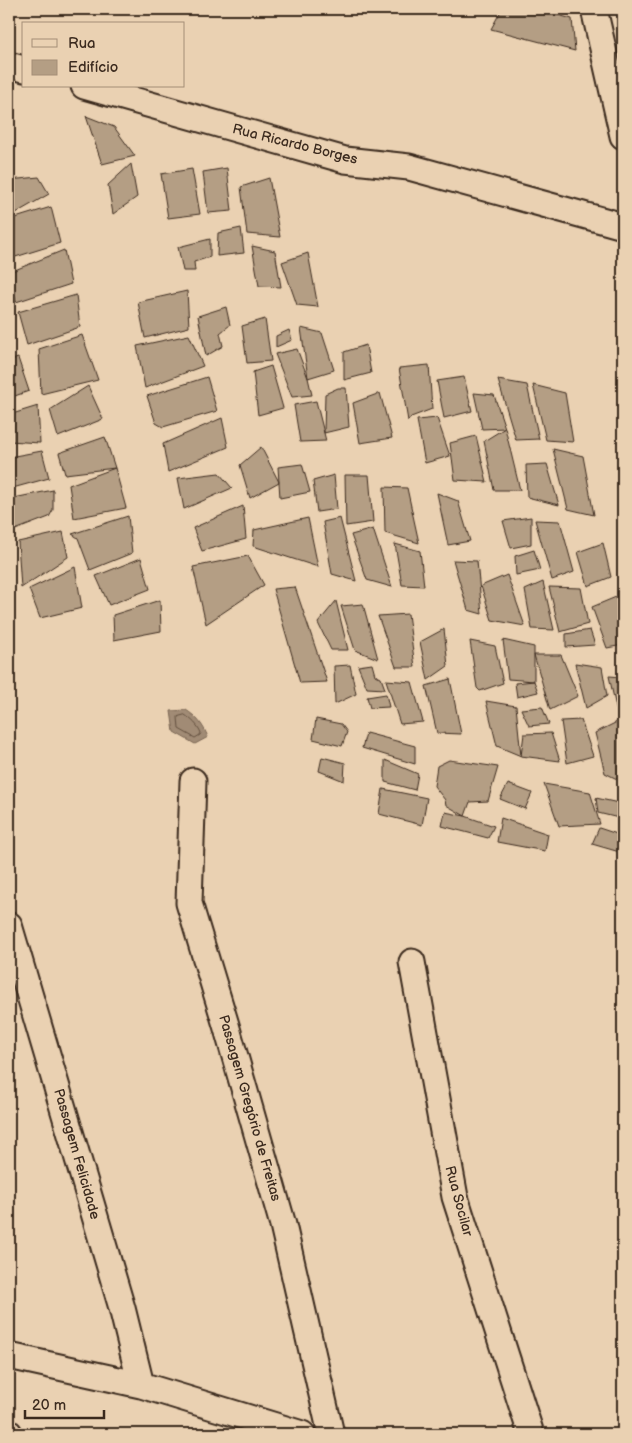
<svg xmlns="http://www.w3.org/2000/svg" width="632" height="1443" viewBox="0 0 632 1443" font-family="'Balsamiq Sans',sans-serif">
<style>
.water{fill:#a18b74;stroke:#786452}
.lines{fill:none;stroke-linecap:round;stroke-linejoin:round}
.shore{stroke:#645140;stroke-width:1}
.building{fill:#b49e84;stroke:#3b2a1e}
.minor-casing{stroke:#3b2a1e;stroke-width:29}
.minor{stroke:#ead1b2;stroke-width:25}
.labels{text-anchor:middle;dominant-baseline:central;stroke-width:4.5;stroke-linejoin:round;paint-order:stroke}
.street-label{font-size:14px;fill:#3b2a1e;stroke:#ead1b2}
</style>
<rect width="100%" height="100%" fill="#ead1b2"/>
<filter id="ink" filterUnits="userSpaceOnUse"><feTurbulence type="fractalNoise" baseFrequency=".02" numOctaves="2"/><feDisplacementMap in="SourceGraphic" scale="10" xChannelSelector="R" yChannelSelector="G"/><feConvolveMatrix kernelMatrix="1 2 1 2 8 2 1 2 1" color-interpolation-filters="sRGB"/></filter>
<g filter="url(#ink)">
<path class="water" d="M186,710C197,717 203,725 208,737L195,744L174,732L171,711Z"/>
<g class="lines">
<path class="shore" d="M185,715C192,720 198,725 201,733L200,735L195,738L179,729L178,717Z"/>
</g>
<path class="building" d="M502,9H537L572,19L575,51L491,29Z
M602,9H623V16Z
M621,55L623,56V88L616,84Z
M86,116L114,127L135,156L102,164Z
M131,164L137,197L113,214L108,185Z
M227,168L232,211L208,213L203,172Z
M192,169L200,214L168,218L161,174Z
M39,177L49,194L9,217V180Z
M269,178L280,237L247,234L241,187Z
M51,207L60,243L9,259V220Z
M241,228L244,253L217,256L218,233Z
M210,239V257L194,262L195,271H183L178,247Z
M252,246L275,251L281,287L259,286Z
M64,250L71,284L16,302L10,272Z
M308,253L318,307L297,305L282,262Z
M187,291L189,327L145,338L138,302Z
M76,295L80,327L27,345L18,312Z
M226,307L230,325L220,333L223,346L206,356L198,316Z
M265,319L271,361L247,363L242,326Z
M301,328L322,333L334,370L308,378Z
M289,330L292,340L276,347V336Z
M82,335L98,380L41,394L39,349Z
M189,335L203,366L145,388L137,346Z
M366,345L371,373L344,380V352Z
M297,349L308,378L312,395L292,397L275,354Z
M18,358L29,391L9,398V361Z
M429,365L432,409L411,417L408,421L399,368Z
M271,366L283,408L258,415L253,372Z
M207,377L217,411L163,427L156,423L147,396Z
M464,377L472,411L444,418L437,381Z
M498,380L527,385L539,439L516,440Z
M533,385L565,393L573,442L546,440Z
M88,386L103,419L58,437L50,410Z
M338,388H346L349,427L324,433L325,394Z
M380,393L392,438L360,443L353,403Z
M474,393L494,395L505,428L482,429Z
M316,401L326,441L300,442L294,405Z
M38,406L40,443L9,441V415Z
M222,418L228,447L168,472L163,444Z
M437,418L450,456L425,463L417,420Z
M505,428L520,490H494L484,441Z
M476,436L487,482L455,480L450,443Z
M105,437L115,468L65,474L59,453Z
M261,447L279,482L250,498L240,465Z
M553,449L583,456L594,515L568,509Z
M42,451L49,478L9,489V457Z
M302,464L310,492L280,498L278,467Z
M547,464L559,505L527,497L526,465Z
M115,468L126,508L74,518L69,485Z
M219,473L232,488L184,509L178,478Z
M334,475L337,509L317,512L313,481Z
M345,475H369L373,522L346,526Z
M384,487L407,488L419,543L385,533Z
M53,490V510L49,517L10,532L9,499Z
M437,493L458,501L470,541L448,545Z
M243,506L246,539L202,551L193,528Z
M128,516L132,553L90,570L78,538L72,534Z
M531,517V544L511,548L503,521Z
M308,518L318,567L253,546L254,530Z
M340,518L356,581L332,574L323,522Z
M535,520L560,521L574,572L552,580Z
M373,529L392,587L367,580L351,535Z
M63,532L68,557L21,588L18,542Z
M603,543L611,577L588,586L578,552Z
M395,544L420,551L424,586L402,585Z
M534,550L540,570L516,575L515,556Z
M248,556L264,585L206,624L193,567Z
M141,558L150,589L109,605L96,576Z
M453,560L477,561L482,614L468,610Z
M75,567L82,608L40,618L29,589Z
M507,575L525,626L492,620L481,586Z
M543,582L554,630L532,629L525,590Z
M295,587L327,682L300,683L273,589Z
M549,587L581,588L588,624L560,632Z
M616,597L623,624V645L607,648L592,607Z
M160,600L161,631L114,640L113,615Z
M336,601L348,650H331L318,623Z
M363,604L378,659L355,650L341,606Z
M408,614L415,667H396L378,616Z
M444,629L448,666L428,680L420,642Z
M590,630L595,645L566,647V634Z
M503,640L534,647V681L508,679Z
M470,641L495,646L503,683L480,691L477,688Z
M534,655H561L578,696L550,710Z
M575,663L602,667L607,696L586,708Z
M372,664L375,675L381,678L385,689L367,688L358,666Z
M350,665L356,694L335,704L334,666Z
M609,676L623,677V729L621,730Z
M450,679L461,734L437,733L426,686Z
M386,680L412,682L423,722L400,724Z
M534,681L538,692L517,697L515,683Z
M386,694L389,707L370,708L367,697Z
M486,701L516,706L521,756L497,746Z
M542,707L549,724L529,726L521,709Z
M316,719L341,724L347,732L342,746L313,739Z
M581,720L593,756L567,763L561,721Z
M619,721L623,742V782L605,773L595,733Z
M366,733L415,746V764L362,748Z
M551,733L560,761L521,756L524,734Z
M322,757L345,763L344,781L319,771Z
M385,760L418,774L415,790L385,782Z
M449,760L498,767L488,801L470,802L465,816L446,805L445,800L434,786L437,766Z
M508,784L532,793L525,809L500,799Z
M544,784L590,792L600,824L559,826Z
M383,789L427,798L422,825L379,814Z
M596,798L623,804V819L598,813Z
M445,812L465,816L494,826L488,838L442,826Z
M501,818L548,834L545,851L497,842Z
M599,828L623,836V853L592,844Z"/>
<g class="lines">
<defs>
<path id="minor" d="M594,9L623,136
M9,65L24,69
M84,86L345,160L409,167L623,226
M193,781L189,903L226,1025L283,1225L331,1434
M9,925L122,1308L141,1385
M412,962L455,1197L531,1434
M9,1356L141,1385L302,1434
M9,1433V1434"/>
</defs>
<use href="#minor" class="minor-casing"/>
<use href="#minor" class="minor"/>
</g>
</g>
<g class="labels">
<g class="street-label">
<text transform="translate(295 144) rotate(14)">Rua Ricardo Borges</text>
<text transform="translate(250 1108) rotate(74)">Passagem Gregório de Freitas</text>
<text transform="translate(77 1154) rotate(74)">Passagem Felicidade</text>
<text transform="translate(459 1201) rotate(75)">Rua Socilar</text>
</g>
</g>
<rect width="632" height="1443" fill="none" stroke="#ead1b2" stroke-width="30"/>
<rect x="15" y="15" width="602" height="1413" fill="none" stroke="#3b2a1e" stroke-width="2" filter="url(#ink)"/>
<rect x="22" y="22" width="162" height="65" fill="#ead1b2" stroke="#a48e77"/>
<rect x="32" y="39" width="25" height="8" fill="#ead1b2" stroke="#a48e77"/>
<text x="68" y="48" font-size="15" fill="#3b2a1e">Rua</text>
<rect x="32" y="60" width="25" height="15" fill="#b49e84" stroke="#a48e77"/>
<text x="68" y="72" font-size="15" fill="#3b2a1e">Edifício</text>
<path d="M25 1410v8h79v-8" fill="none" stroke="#3b2a1e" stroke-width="2.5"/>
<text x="32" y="1410" font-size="15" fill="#3b2a1e" stroke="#ead1b2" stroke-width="4" paint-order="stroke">20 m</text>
</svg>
